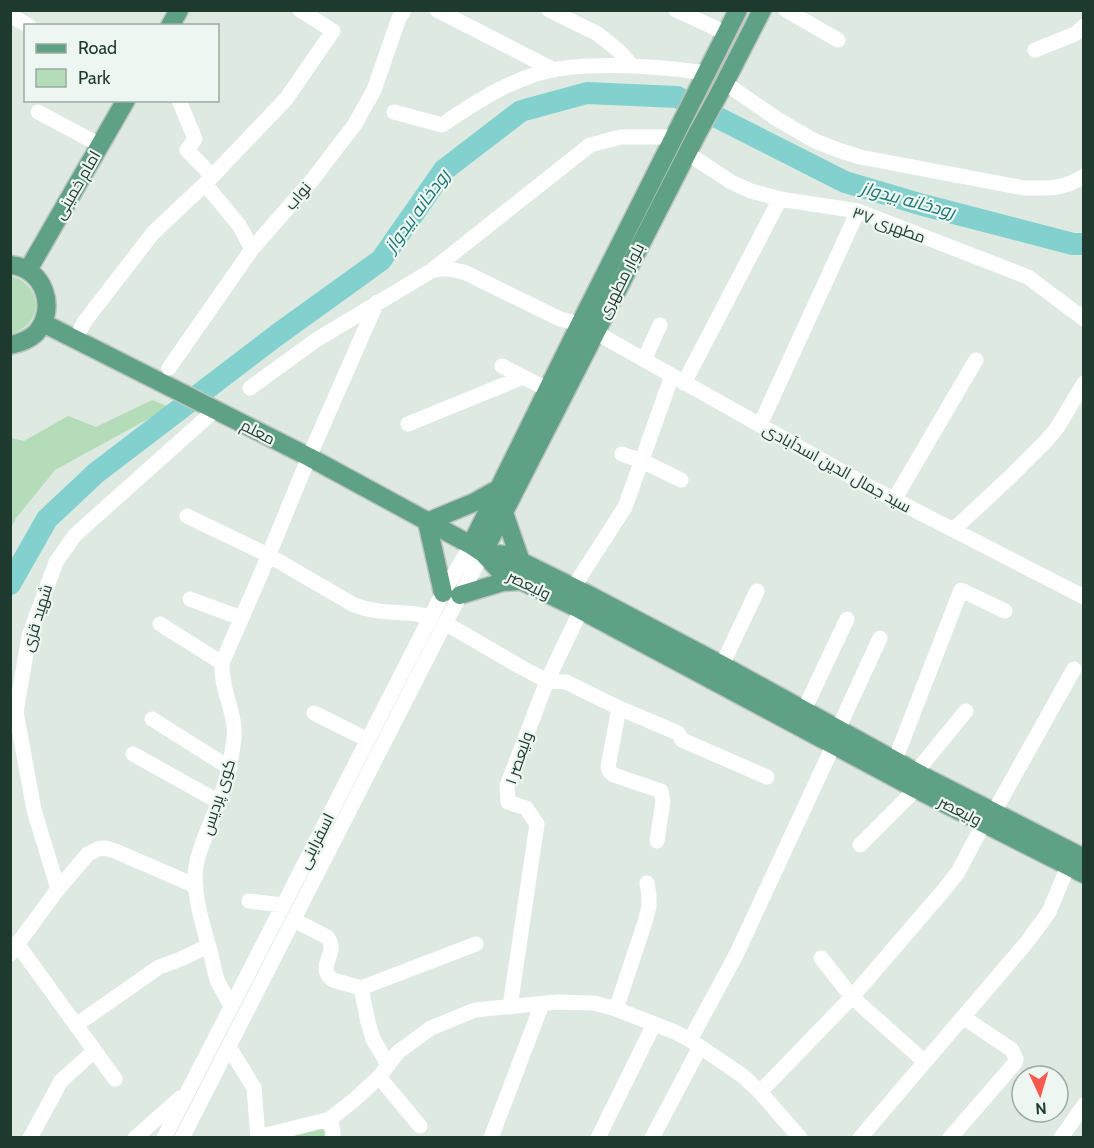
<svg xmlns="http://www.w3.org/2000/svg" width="1094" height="1148" viewBox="0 0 1094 1148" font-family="Cabin,Cairo,sans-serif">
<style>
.green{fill:#b4dcb8}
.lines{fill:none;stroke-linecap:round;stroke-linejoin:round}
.river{stroke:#82d1cf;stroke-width:22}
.major-casing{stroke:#bcc4c0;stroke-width:21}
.minor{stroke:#fff;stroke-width:15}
.major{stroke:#5fa184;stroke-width:18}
.labels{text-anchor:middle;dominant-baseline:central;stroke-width:4.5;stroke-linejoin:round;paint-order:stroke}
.street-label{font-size:16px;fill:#1e392d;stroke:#edf6f0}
.water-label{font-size:18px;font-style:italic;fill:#177675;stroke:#edf6f0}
</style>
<rect width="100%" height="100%" fill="#dde9e1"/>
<path class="green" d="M10,276C32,280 45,306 28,324C23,329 18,331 12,334H10Z
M152,400L170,407L55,470L16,518L11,528V438L24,441L68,416L96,427Z
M320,1127L325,1132L324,1137L271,1138Z"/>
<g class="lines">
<path class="river" d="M10,584L47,519L96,473L277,335L381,260L444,170L521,111L587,93L677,97L845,182L923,205L1073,244H1084"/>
<defs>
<path id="major" d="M170,26L179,10
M10,265C44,267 58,309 36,333C29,340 20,343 10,345
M28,270L126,100
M43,323L309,457L471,545L483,553L499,570L581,610L916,789L1084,874
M504,513L521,562
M427,522L475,502L498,489
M427,522L443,593
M471,545L580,324L738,10
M483,553L508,555L589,595L722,665L923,776L1084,858
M483,553L697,134L721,90L762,10
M460,595L503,582L520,581"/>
</defs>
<use href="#major" class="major-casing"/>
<path class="minor" d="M437,10L554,70
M549,10L598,34L619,51L632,66
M676,10L726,33
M786,10L838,40
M10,15L29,26
M1035,50L1075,34L1084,26
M725,83L777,119L815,141L838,150L860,157L1024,188C1048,188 1063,190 1084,176
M179,100L195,139L187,150L212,176
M38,112L100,145
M394,112L442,125C471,105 502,85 536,74C552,69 569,67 586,66C627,64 666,67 707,73
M687,153L731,182L751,191L780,199L858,211L1028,277L1084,319
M205,184L239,225L252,249
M431,271L590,145L621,137H674
M595,332L866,485L1084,597
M75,340L85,321L153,233L205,184L286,99L333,31L300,10
M644,360L660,325
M502,366L523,377
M169,368L252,249L313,179L355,124L374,90L399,18L404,10
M684,383L780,199
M250,388L316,340L431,271C444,267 453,269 466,273L560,319L580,324
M408,424L523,377L547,389
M760,425L858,211
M622,454L642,461L681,480
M894,500L976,360
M187,516L268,555L354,605C373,612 387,612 407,613C415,613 423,616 431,617
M953,530L1010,477L1046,441L1057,428L1084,383
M573,588L625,507L672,376
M190,599L241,618
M445,623L519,666L547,681L566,682L619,708L678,733L682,740L767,777
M160,624L222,663
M722,665L757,591
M619,708L608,767L610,772L614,775L661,791L663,801L657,841
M804,710L847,619
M314,713L368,740
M152,719L230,768
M838,729L880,638
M133,754L219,802
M895,760L961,590L1005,611
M916,772L966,711
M994,812L1074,669
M860,845L916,789
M58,889L34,810L16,712L29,636L56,562L75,535L215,410
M249,901L283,905
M294,920L327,937C341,952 314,967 333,980L361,988L476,944
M18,945L115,1079
M10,954L58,889L88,854L98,849L105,848L115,851L196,886
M821,958L852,997L925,1062
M361,988L368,1022L373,1039L388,1065
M231,1006C227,998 222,990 218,982C214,972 213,961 210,951C203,925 192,893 196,866C200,843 212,823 219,801C227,781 231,761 234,739C237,715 220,689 222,663L260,576L309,457L377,302
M510,1007L537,824L526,808L508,802L507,786L547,681L581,610
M616,1009L645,922L649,906V895L647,883
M76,1025L159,967L181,959L208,946
M690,1040L736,955L834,744
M229,1047L254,1088L258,1138
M379,1077L420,1126
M760,1092L852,997L943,891L958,872L984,823
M330,1119L333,1131V1138
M258,1137L330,1119L354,1100L379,1077L398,1052L431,1028L475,1010L557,1002L594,1003L616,1009L675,1032L690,1040L743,1076L760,1092L800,1138
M30,1138L61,1081L94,1051
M135,1138L180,1098
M164,1138L443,593L471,545
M182,1138L445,623L483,553
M491,1138L542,1004
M598,1138L654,1024
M652,1138L700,1047
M860,1138L1027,942L1049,912L1068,866
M950,1138L1015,1063L1016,1059L1012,1050L963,1017
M1061,1138L1084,1105"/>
<use href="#major" class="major"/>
</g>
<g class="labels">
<g class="street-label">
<text transform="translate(77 185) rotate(-60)">امام خمینی</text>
<text transform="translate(298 196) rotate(-49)">نواب</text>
<text transform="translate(889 225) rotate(20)">مطهری ۳۷</text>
<text transform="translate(621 281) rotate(-63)">بلوار مطهری</text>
<text transform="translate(258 432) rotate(27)">معلم</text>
<text transform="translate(837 468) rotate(29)">سید جمال الدین اسدآبادی</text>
<text transform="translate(529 585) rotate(26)">ولیعصر</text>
<text transform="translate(37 618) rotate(-73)">شهید قزی</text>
<text transform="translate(519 758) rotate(-71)">ولیعصر ۱</text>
<text transform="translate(218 797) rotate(-72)">کوی پردیس</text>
<text transform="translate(960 811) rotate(27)">ولیعصر</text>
<text transform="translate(316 841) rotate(-63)">اسفراینی</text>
</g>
<g class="water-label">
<text transform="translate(908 200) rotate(15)">رودخانه بیدواز</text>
<text transform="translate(417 211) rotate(-54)">رودخانه بیدواز</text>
</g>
</g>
<rect width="1094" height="1148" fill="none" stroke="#1e392d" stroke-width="24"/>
<rect x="24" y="24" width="195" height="78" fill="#edf6f0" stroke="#9aaaa2" stroke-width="1.5"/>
<rect x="36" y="44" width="30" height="9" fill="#5fa184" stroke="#9aaaa2" stroke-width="1.5"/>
<text x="78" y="54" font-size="18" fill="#1e392d">Road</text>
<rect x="36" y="69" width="30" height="18" fill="#b4dcb8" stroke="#9aaaa2" stroke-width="1.5"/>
<text x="78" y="84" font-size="18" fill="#1e392d">Park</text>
<g transform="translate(1040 1094) rotate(176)"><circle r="28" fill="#edf6f0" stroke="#9aaaa2" stroke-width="1.5"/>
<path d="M0-4.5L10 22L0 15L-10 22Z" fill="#f6594e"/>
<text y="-9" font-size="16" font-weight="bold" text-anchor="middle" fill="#1e392d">N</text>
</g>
</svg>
